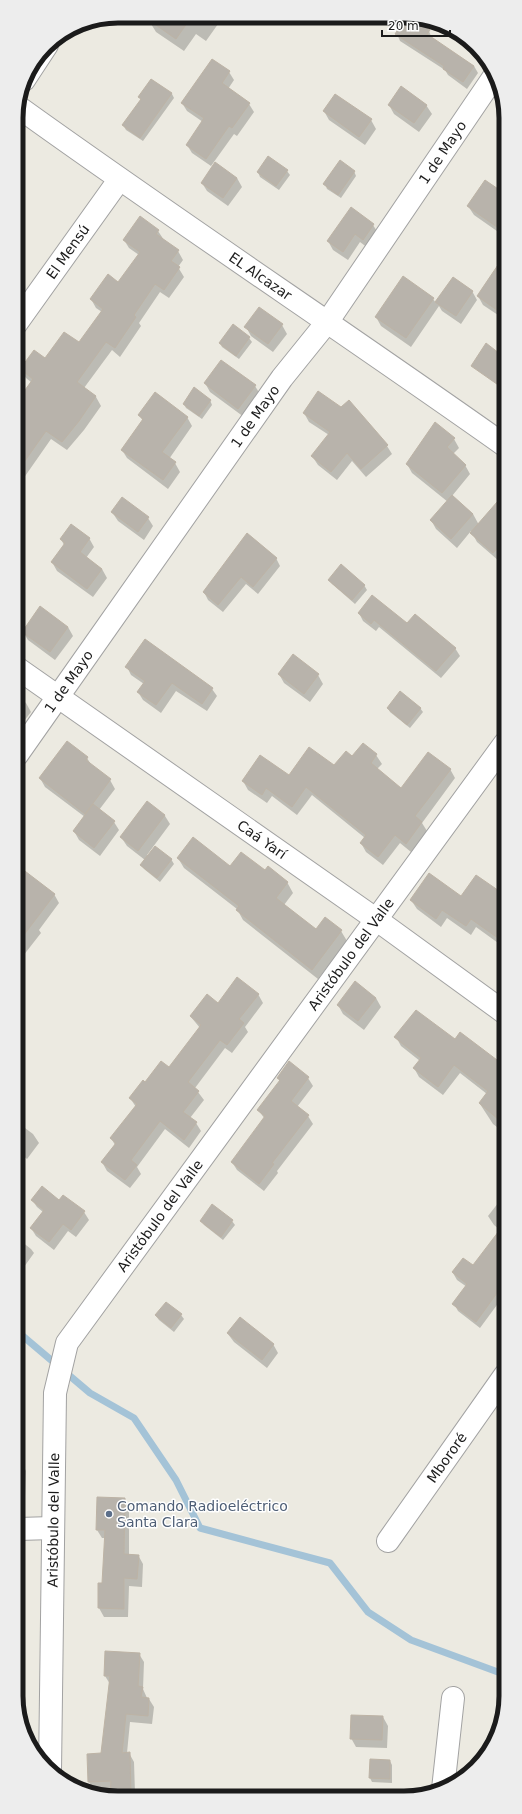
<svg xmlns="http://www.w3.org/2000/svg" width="522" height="1814" viewBox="0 0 522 1814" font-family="'DejaVu Sans',sans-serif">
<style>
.shadow{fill:#0003}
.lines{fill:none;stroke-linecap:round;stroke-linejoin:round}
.stream{stroke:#a4c3d7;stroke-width:7}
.building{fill:#b8b3ab;stroke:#bdb3a5}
.minor-casing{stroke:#a2a2a2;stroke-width:24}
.minor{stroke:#fff;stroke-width:22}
.service-dot{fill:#5c6f8a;stroke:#fff;stroke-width:1.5}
.labels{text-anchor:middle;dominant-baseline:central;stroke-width:3;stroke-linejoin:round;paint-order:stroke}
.street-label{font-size:14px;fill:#1b1b1b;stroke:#fff}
.service-label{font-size:14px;fill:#4e5e75;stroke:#fff;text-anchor:start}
.rim{fill:none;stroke:#1b1b1b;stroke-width:5}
</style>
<rect width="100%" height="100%" fill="#eceae1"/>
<path class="shadow" d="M150,16L223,17L206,41L196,34L184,51L156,32L148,19Z
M407,18L429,31L432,39L474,66L478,73L467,89L448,75L445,70L400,41L397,34Z
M213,60L229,72L234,80L228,89L249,104L254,112L237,136L234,134L211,166L192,153L187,145L203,122L187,111L182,103Z
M152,80L172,94L174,98L143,141L126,130L123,125L141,100L140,97Z
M389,105H426L432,114L419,132L394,114Z
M324,111L371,120L376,129L365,145L329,120Z
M287,171L290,175L279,190L260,177L258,172Z
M354,171L356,176L341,198L327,189L325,184Z
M237,178L242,187L228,206L207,191L202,183Z
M485,182L504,195V236L474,215L468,206Z
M373,225L378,233L368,248L360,242L348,260L333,250L328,241Z
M158,231L164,240L178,251L183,260L178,267L184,277L169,298L160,292L139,323L141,326L120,357L112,350L84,388L96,397L101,406L84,430L67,450L51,439L21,482L17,479V403L31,382L26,378L21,370L79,344L102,312L96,308L91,299L119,283L139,255L129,248L124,240Z
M497,268L504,273V319L483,305L478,296Z
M453,278L472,291L477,300L461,324L442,311L439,306L411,347L381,326L376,317L433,299L436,303Z
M282,325L287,334L273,352L251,336L246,327Z
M249,338L252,342L239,359L222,347L220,343Z
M205,383L255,386L260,394L244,417L210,392Z
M210,400L212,405L202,419L186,408L184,404Z
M304,413L387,446L392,454L366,477L352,461L337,480L318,465L312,456L329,435L309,422Z
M139,415L187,417L192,426L169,459L175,463L180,472L168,489L127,458L122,450L143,421Z
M454,439L459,448L453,454L465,465L470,474L452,496L473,514L479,525L499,502L505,507V554L499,561L477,542L471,531L457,548L436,529L431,520L448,502L412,473L407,464Z
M112,512L148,518L153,526L144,540L118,521Z
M247,535L276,558L280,566L258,594L246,584L223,612L208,600L204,592Z
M89,538L94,547L86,558L102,569L107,578L93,597L57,571L52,562L64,545L61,539Z
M329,580L364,585L367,590L355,604L332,584Z
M359,613L408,625L455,648L460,656L441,678L379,627L376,631L363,621Z
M68,627L73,636L55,660L28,640L23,632Z
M127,667L212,689L217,696L207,711L176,691L161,713L143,700L138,692L144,684L131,675Z
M279,674L318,675L323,684L310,702L284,683Z
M17,696L26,703L31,712L17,730Z
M388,708H420L423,712L410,728L390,712Z
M363,744L376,755L382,764L377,769L401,790L450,769L455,778L422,823L427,831L411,852L400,843L383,865L366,852L361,843L365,838L312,795L297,815L272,796L267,803L248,790L243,781L289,777L334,767L353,757Z
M87,758L92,766L110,780L115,789L99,810L114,822L119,830L100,856L79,840L74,831L85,817L45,787L40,778Z
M148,803L165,816L170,824L147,855L171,859L174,864L160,882L144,869L141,865L145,860L127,846L121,837Z
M178,858L266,872L287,882L293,893L284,905L316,930L341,931L347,941L318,979L243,920L237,909L184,868Z
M17,876L54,894L59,903L39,930L41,933L23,956L17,952Z
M505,897V948L476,927L471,935L447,918L441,927L417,909L411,900Z
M258,994L263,1003L245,1027L248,1032L232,1053L225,1048L195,1088L204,1100L190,1118L196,1123L201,1131L189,1148L165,1129L137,1167L141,1174L130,1188L107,1171L102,1162L115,1145L111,1138L136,1107L130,1098L145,1083L169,1068L200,1028L191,1017L218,1004Z
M376,998L381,1007L364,1030L343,1014L338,1005Z
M460,1033L505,1068V1133L493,1124L480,1104L487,1094L460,1073L443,1095L419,1077L414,1068L420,1061L401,1046L396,1037L455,1040Z
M278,1078H308L313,1086L297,1107L308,1116L313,1124L277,1171L278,1173L264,1191L237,1170L232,1162L265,1119L258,1110L280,1082Z
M17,1122L33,1134L39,1143L27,1159L17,1151Z
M63,1196L84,1212L89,1220L76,1237L68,1231L54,1250L36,1236L31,1228L43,1212L37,1207L32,1200L60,1201Z
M502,1198L505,1200V1234L494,1225L488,1216Z
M212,1205L232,1221L235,1225L223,1240L204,1225L201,1221Z
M496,1236L505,1243V1294L480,1328L458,1311L454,1304L467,1287L457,1280L453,1273L473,1267Z
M17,1238L31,1249L34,1253L24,1267L17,1262Z
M166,1303L181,1315L184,1319L174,1332L159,1320L156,1316Z
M228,1334L273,1344L278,1353L267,1368L234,1342Z
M18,1467H24L26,1471L25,1496H18Z
M124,1499L129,1508V1555H138L143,1564L142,1587L129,1586L128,1617H104L99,1608L103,1584L106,1538H102L97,1530Z
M139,1654L144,1662L143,1689L147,1698L149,1699L154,1707L152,1724L130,1722L127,1753H129L134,1762L135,1793L152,1796H111V1789L94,1790L89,1782L102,1754L110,1684L105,1676Z
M383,1717L388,1726L387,1748L356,1747L351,1738Z
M390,1761L392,1765V1783L372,1782L370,1778Z"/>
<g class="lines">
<path class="stream" d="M18,1332L90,1393L134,1418L176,1480L200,1528L330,1563L368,1612L411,1640L506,1675"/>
</g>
<path class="building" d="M143,16H192L176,39Z
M406,18H411L430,30L427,34L474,66L463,82L443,69L444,66L395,34Z
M212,59L230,71L222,83L250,103L232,128L229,126L206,159L186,145L204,118L181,103Z
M151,79L172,93L140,138L122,125L141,99L138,97Z
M401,86L427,105L414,123L388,105Z
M335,94L372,119L359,137L323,111Z
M268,156L288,170L276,186L257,172Z
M340,160L355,171L338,195L323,184Z
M215,162L237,178L223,198L201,183Z
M485,180L504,193V232L467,206Z
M351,207L374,224L363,240L355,234L343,252L327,241Z
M140,216L159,230L156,234L179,250L171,261L180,267L164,290L155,284L134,315L136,317L115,348L106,342L77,382L96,396L79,421L62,442L46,431L17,472V401L33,379L20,369L34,350L45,358L64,332L79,342L103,309L90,299L108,274L118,282L140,252L123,240Z
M504,256V315L477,296Z
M403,276L434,298L406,338L375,317Z
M453,277L473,291L456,316L435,302Z
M259,307L283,324L268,344L244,327Z
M233,324L250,337L236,356L219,343Z
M486,343L504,357V389L471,366Z
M221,360L256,385L238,409L204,383Z
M194,387L211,400L199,416L183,404Z
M318,391L341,407L349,400L388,445L361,469L347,453L331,472L311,456L330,432L303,413Z
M155,392L188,417L162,452L176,462L163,480L121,450L143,419L138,415Z
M435,422L455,438L447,447L466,465L442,493L406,464Z
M504,494L505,540L493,553L470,533Z
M452,495L473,514L451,539L430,520Z
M122,497L149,517L138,532L111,512Z
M71,524L90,538L80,552L102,569L87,589L51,562L65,543L60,539Z
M247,533L277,558L253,587L241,577L218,605L203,592Z
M341,564L365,585L352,600L328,580Z
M372,595L407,623L415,614L456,648L436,671L374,620L371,624L358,613Z
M40,606L68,627L50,652L22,632Z
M145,639L213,688L202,704L172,683L156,705L137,692L145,681L125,667Z
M293,654L319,674L304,694L278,674Z
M400,691L421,708L407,725L387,708Z
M67,741L88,757L86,760L111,779L85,814L39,778Z
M363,743L377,754L371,763L401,788L428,752L451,769L415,816L422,822L406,844L395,835L378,857L360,843L366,835L306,787L292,807L266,788L262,795L242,781L260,755L289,775L309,747L334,765L346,751L352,756Z
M147,801L165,815L138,851L120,837Z
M93,804L115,821L94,848L73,831Z
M193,837L230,866L241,852L265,870L268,866L288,882L276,898L316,929L325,917L342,930L312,970L236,910L239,906L177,858Z
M155,846L172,859L157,878L140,865Z
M17,865L55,894L17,944Z
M429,873L461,896L476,875L505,895V943L471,919L466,926L442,910L436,919L410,900Z
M237,977L259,994L239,1019L244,1023L227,1045L220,1040L188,1082L199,1091L183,1112L197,1122L184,1140L160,1121L131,1160L137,1165L125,1180L101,1162L116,1143L110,1138L137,1104L129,1098L143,1080L145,1082L161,1061L169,1067L201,1025L190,1016L207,994L218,1003Z
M355,981L376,998L358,1021L337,1005Z
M416,1010L455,1039L460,1032L505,1066V1125L479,1103L488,1091L454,1065L438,1087L413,1068L421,1058L394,1037Z
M289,1061L309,1077L291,1101L309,1115L272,1163L274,1164L259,1184L231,1162L265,1116L257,1110L280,1080L277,1078Z
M42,1186L59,1200L63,1195L85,1211L71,1230L63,1224L49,1242L30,1228L44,1210L31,1200Z
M212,1204L233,1220L221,1237L200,1221Z
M505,1223V1282L476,1322L452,1304L467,1284L452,1272L463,1258L473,1265Z
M166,1302L182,1314L171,1328L155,1315Z
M240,1317L274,1344L262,1360L227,1333Z
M97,1497L125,1498L124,1554L139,1555L137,1579L124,1578V1609L98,1608V1583H102L105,1530H96Z
M105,1651L140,1653L138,1686L143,1687L141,1697L149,1698L148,1716L126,1714L122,1753L130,1752L131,1796H110L111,1781L88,1782L87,1754L101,1753L110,1676H104Z
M351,1715L383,1716L382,1740L350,1739Z
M370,1759L390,1760V1779L369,1778Z"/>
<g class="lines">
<defs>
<g id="minor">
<path d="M24,80L47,45"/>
<path id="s1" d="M17,106C178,222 343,331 504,445"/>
<path id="s2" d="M16,324L119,180"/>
<path id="s3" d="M17,668L377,920L505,1013"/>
<path id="s4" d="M17,755L282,378L328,321L493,78"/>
<path d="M18,1529L53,1528"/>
<path id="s5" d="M388,1541L505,1375"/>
<path id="s6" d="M50,1770L55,1393L67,1343L505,743"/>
<path d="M443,1789L453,1698"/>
</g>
</defs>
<use href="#minor" class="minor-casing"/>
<use href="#minor" class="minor"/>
</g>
<circle class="service-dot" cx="109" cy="1514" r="4"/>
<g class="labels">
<g class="street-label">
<text stroke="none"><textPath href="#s4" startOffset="738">1 de Mayo</textPath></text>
<text stroke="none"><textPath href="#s2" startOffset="89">El Mensú</textPath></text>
<text stroke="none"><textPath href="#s1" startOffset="297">EL Alcazar</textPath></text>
<text stroke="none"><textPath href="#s4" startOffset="414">1 de Mayo</textPath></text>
<text stroke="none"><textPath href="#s4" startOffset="90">1 de Mayo</textPath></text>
<text stroke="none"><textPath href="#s3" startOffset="299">Caá Yarí</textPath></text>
<text stroke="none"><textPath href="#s6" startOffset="910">Aristóbulo del Valle</textPath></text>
<text stroke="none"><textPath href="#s6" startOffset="586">Aristóbulo del Valle</textPath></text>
<text stroke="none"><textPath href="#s5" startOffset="102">Mbororé</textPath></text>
<text stroke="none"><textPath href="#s6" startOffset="250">Aristóbulo del Valle</textPath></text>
</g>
<g class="service-label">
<text x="117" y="1506">Comando Radioeléctrico<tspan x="117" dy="16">Santa Clara</tspan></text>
</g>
</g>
<path d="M0 0H522V1814H0ZM118 23H404A95 95 0 0 1 499 118V1696A95 95 0 0 1 404 1791H118A95 95 0 0 1 23 1696V118A95 95 0 0 1 118 23Z" fill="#ededed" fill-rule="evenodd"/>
<path class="rim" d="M118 23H404A95 95 0 0 1 499 118V1696A95 95 0 0 1 404 1791H118A95 95 0 0 1 23 1696V118A95 95 0 0 1 118 23Z"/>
<path d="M382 30v6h68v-6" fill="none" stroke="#1b1b1b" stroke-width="2"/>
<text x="388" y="30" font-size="12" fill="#1b1b1b" stroke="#ffffff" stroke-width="3" paint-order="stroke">20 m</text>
</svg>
